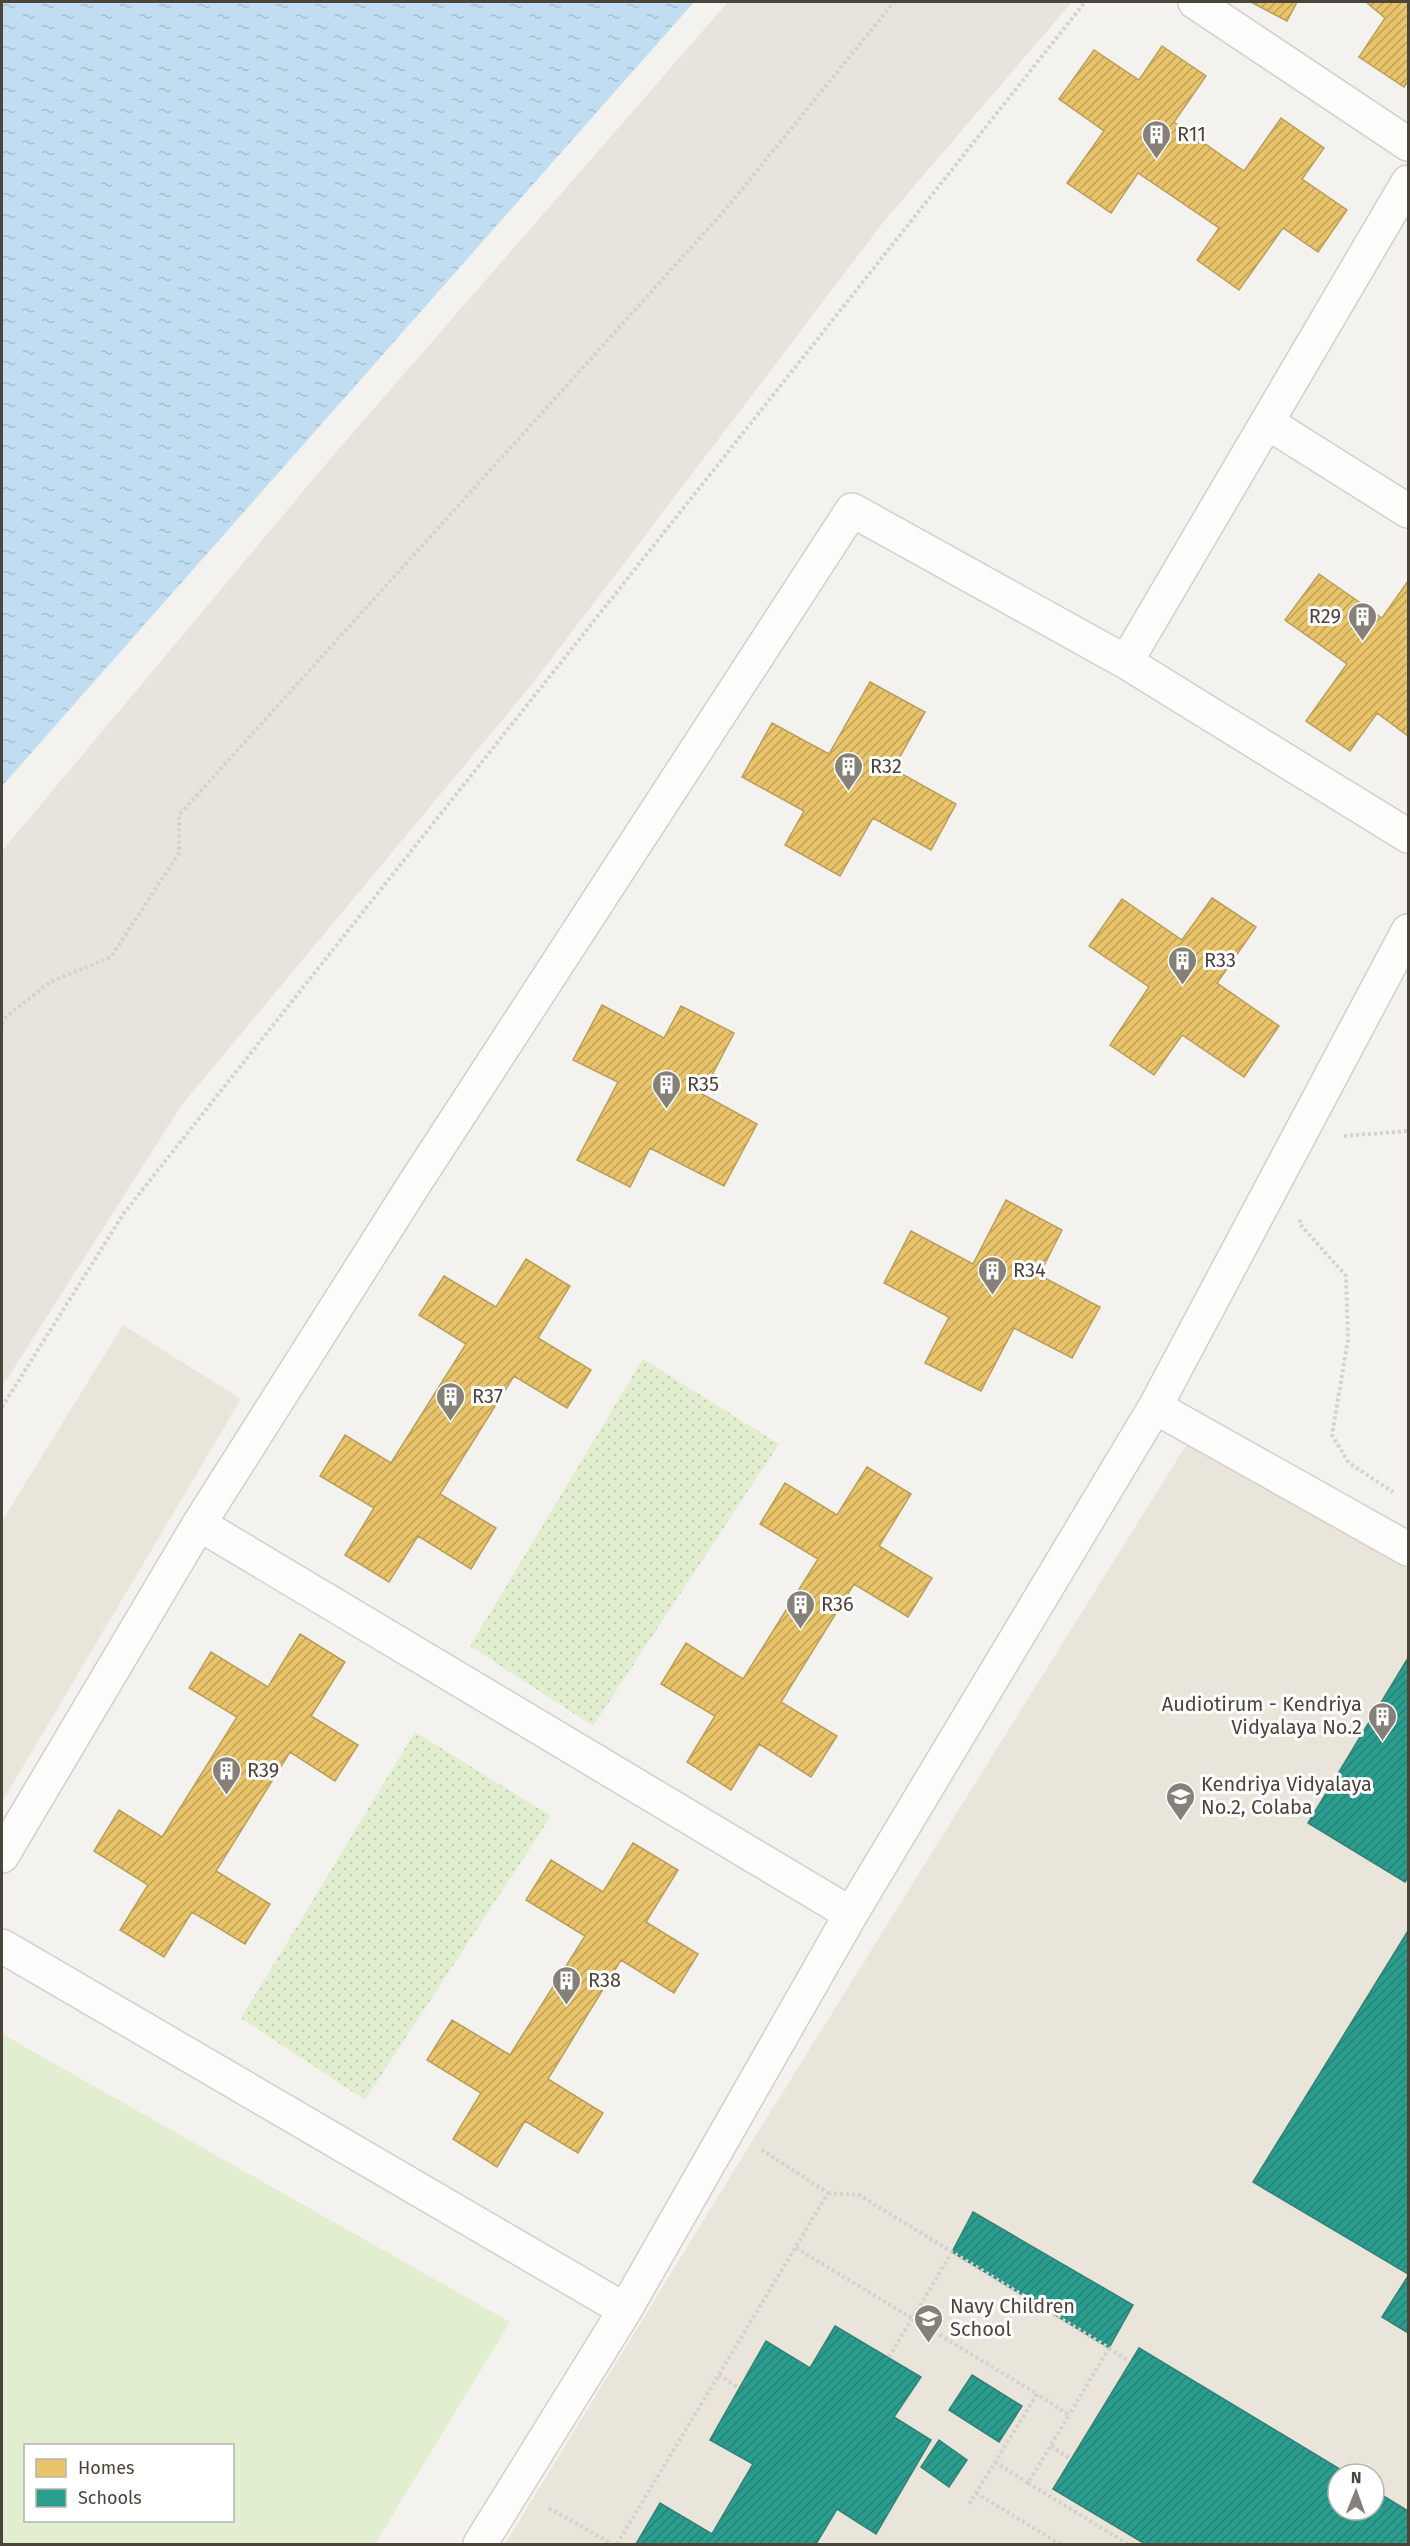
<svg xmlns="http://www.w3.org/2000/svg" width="1410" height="2546" viewBox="0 0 1410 2546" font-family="'Fira Sans',sans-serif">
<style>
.residential{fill:#e7e4dc}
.education{fill:#eae5da;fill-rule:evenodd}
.grass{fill:url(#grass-dots)}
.pitch{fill:#e1eecf;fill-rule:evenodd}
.water{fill:url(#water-ripples)}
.homes{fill:url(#homes-hatch);stroke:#ba9e5b;stroke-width:1.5}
.schools{fill:url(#schools-hatch);stroke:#348275;stroke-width:1.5}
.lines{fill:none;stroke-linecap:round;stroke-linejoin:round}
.minor-casing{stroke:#d2d0cb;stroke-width:36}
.path{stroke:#d3d2cc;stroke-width:4;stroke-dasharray:3 3;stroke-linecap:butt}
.minor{stroke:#fdfdfc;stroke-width:33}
.labels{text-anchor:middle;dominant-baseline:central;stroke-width:6;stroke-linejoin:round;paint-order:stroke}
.poi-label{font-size:20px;fill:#4b4439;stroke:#fff;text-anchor:start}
</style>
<defs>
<pattern id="grass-dots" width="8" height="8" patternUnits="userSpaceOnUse" patternTransform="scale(1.5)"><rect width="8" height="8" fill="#e1eecf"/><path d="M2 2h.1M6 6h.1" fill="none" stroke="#c3cdb2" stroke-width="1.8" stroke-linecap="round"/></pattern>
<pattern id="water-ripples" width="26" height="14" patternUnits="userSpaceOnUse" patternTransform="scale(1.5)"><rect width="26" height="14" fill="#c0ddf1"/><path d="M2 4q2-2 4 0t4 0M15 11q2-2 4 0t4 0" fill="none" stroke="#a6bfcf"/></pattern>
<pattern id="homes-hatch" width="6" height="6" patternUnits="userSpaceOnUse" patternTransform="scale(1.5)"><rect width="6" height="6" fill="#e9c46a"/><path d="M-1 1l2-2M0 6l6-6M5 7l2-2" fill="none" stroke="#bfa158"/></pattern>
<pattern id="schools-hatch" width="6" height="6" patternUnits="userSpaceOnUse" patternTransform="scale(1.5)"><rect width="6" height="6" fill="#2a9d8f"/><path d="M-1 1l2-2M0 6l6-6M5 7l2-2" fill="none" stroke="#268276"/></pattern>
</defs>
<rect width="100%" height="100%" fill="#f4f2ee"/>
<path class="residential" d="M728,2H1072L885,220L533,683L181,1106L2,1387V851L336,452Z"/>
<path class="education" d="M123,1325L241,1399L2,1802V1521Z
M1198,1426L1408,1548V2544H505L751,2143ZM1338,2474H1374V2510H1338Z"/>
<path class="grass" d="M643,1359L779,1444L593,1726L470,1646Z
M415,1732L551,1816L365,2100L241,2018Z"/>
<path class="pitch" d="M2,2034L510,2322L375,2544H2ZM26,2446H232V2520H26Z"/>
<path class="water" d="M2,2H694L2,786Z"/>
<path class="homes" d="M1251,2H1297L1287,21Z
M1366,2H1408V81L1404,87L1359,57L1385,18Z
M1162,46L1206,76L1174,122L1244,171L1281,118L1324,148L1302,179L1347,210L1318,252L1283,228L1239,290L1197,260L1219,228L1138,173L1111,213L1067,183L1104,131L1059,99L1094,50L1139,80Z
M1319,574L1382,618L1408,581V736L1377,713L1350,751L1306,721L1347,664L1285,620Z
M870,682L925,712L893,769L956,804L931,850L873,818L840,876L785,845L804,811L742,777L772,723L829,754Z
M1212,898L1256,927L1217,983L1279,1026L1244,1077L1182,1035L1154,1075L1110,1045L1149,987L1089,946L1122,899L1182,940Z
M602,1005L664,1038L681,1006L734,1033L702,1094L757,1124L724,1186L650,1148L630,1187L577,1160L618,1082L573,1060Z
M1006,1200L1062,1230L1039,1275L1100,1307L1072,1358L1014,1328L981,1391L925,1363L949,1317L884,1283L911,1231L973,1264Z
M526,1259L570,1286L538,1338L591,1370L567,1408L514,1376L440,1494L496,1528L471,1569L418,1536L389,1582L345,1555L374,1508L320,1476L345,1435L391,1463L466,1344L419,1315L444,1276L496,1307Z
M867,1467L911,1494L879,1546L932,1578L908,1617L854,1584L781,1702L837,1736L811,1777L759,1744L731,1790L687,1762L715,1716L661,1684L686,1643L743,1679L818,1559L760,1524L785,1483L837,1515Z
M300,1634L345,1662L311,1716L358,1745L335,1781L290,1752L216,1871L270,1904L245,1944L192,1912L164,1957L120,1930L148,1885L94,1851L119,1810L162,1837L237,1717L189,1688L211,1652L268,1687Z
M633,1843L678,1870L646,1922L698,1954L674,1993L621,1960L548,2079L603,2113L578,2153L525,2121L497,2167L453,2139L481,2093L427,2060L452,2020L510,2055L585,1936L526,1900L551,1860L603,1892Z"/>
<path class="schools" d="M1408,1658V1877L1405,1882L1308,1823Z
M1408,1931V2274L1253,2182Z
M973,2212L1133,2305L1109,2348L952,2252Z
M1408,2276V2333L1382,2317Z
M835,2326L921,2377L894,2417L931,2440L876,2534L837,2509L816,2544H636L660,2503L712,2534L753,2464L710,2440L766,2341L810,2368Z
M1139,2348L1348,2474H1338V2510H1374V2490L1408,2511V2544H1145L1053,2489Z
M972,2375L1022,2406L999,2442L949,2410Z
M939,2440L967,2460L949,2487L921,2467Z"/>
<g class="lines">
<defs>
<path id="minor" d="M1195,2L1408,144
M1268,423L1408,511
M1126,662L1408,182
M1155,1407L1408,1549
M199,1524L851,1914
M2,1856L199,1524L413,1186L852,510L1126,662L1408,836
M2,1946L625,2310
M480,2544L625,2310L851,1914L1155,1407L1408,931"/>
</defs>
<use href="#minor" class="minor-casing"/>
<path class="path" d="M2,1024L6,1017L50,982L111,957L179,853V815L726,209L894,2
M1344,1136L1408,1131
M1301,1220L1299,1223L1346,1276L1348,1340L1332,1435L1349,1463L1393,1492
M2,1407L124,1213L1085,2
M828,2193L859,2195L952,2252
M796,2248L1037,2394L968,2506
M1109,2348L1127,2360
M889,2357L952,2252L1109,2348L1069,2415
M719,2375L739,2388
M1051,2446L1069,2458
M995,2462L1028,2483L1069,2415L1037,2394
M1028,2483L1128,2544
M976,2493L1060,2544
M549,2508L612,2544
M617,2544L828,2193L762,2150"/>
<use href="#minor" class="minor"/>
</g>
<defs>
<symbol id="building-pin" viewBox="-11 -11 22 30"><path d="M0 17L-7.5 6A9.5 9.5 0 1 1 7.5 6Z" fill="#868178" stroke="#fff"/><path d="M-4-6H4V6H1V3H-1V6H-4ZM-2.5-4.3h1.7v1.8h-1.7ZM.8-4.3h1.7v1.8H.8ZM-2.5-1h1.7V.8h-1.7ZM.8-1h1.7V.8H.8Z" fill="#fff"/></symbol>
<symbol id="school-pin" viewBox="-11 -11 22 30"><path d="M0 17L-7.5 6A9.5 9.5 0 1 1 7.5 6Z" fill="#868178" stroke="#fff"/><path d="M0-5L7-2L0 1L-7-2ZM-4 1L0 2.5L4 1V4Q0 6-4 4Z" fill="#fff"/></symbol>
</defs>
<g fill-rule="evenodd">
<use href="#building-pin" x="1140" y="118" width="33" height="45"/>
<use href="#building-pin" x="1346" y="600" width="33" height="45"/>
<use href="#building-pin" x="832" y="750" width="33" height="45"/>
<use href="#building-pin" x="1166" y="944" width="33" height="45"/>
<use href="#building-pin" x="650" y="1068" width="33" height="45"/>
<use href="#building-pin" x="976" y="1254" width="33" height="45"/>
<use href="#building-pin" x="434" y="1380" width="33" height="45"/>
<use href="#building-pin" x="784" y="1588" width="33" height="45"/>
<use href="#building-pin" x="1366" y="1700" width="33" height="45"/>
<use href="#building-pin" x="210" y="1754" width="33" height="45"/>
<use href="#school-pin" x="1164" y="1780" width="33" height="45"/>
<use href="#building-pin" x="550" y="1964" width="33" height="45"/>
<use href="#school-pin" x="912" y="2302" width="33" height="45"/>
</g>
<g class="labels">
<g class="poi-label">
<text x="1177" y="134">R11</text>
<text x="1341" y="616" text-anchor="end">R29</text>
<text x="870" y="766">R32</text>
<text x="1204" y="960">R33</text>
<text x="687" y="1084">R35</text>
<text x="1013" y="1270">R34</text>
<text x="472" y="1396">R37</text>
<text x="821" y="1604">R36</text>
<text x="1362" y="1704" text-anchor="end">Audiotirum - Kendriya<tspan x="1362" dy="23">Vidyalaya No.2</tspan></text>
<text x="247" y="1770">R39</text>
<text x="1201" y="1784">Kendriya Vidyalaya<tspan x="1201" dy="23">No.2, Colaba</tspan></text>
<text x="588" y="1980">R38</text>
<text x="950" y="2306">Navy Children<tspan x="950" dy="23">School</tspan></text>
</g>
</g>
<rect width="1410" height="2546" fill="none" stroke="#4b4439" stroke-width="6"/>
<rect x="24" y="2444" width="210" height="78" fill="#ffffff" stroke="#b7b4b0" stroke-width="1.5"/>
<rect x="36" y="2459" width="30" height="18" fill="#e9c46a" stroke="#b7b4b0" stroke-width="1.5"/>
<text x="78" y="2474" font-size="18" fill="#4b4439">Homes</text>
<rect x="36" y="2489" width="30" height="18" fill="#2a9d8f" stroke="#b7b4b0" stroke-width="1.5"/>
<text x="78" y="2504" font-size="18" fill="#4b4439">Schools</text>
<g transform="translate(1356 2492) rotate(1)"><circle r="28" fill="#ffffff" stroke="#b7b4b0" stroke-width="1.5"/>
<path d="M0-4.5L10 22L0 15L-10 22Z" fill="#868178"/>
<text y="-9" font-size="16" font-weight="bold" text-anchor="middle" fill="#4b4439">N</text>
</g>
</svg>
